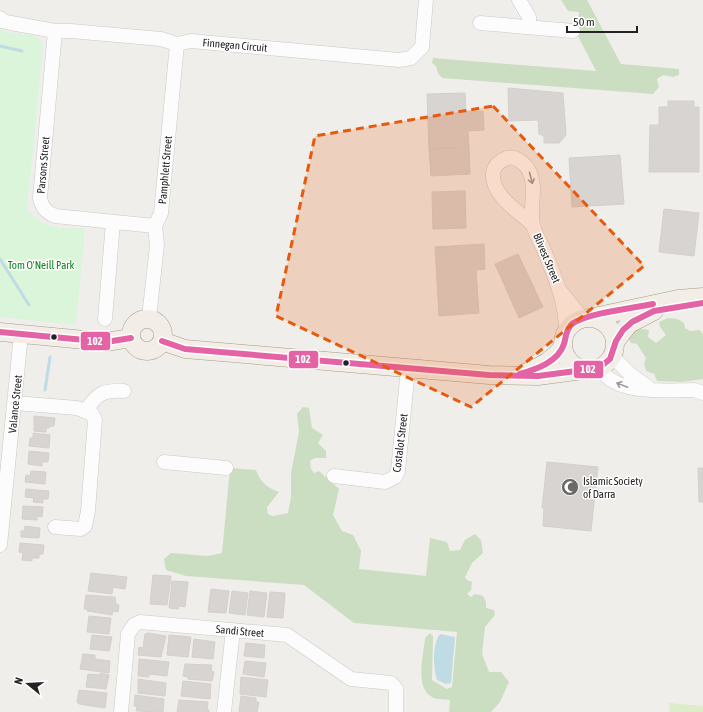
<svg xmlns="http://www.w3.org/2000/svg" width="703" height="712" viewBox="0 0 703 712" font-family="'Asap Condensed',sans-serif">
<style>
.grass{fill:#ddeccb}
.forest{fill:#cbdec1}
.park{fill:#daf5da}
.water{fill:#bfdbe3}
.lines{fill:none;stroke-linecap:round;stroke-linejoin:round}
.stream{stroke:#bfdbe3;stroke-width:3}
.building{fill:#d7d4d2;stroke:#d3d0cc}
.minor-casing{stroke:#c9c8c7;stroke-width:15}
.major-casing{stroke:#a79c86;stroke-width:19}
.minor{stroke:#fdfcfc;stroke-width:14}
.major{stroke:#f3ede7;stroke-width:18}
.bus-1-casing{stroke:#fff;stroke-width:9}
.bus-1{stroke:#e463a4;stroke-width:6}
.oneway{stroke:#9a9a9a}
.marked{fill:#e8590c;fill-opacity:0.2;stroke:#e8590c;stroke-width:3;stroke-dasharray:8 5;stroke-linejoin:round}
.bus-dot{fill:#222;stroke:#fff;stroke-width:1.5}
.labels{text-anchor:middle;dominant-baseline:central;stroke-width:3;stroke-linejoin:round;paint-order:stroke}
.street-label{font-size:11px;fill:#222;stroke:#fff}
.park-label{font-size:11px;fill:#0c8416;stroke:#fff}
.poi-label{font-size:11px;fill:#222;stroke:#fff;text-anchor:start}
.line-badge{stroke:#fff;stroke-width:1.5}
.badge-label{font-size:11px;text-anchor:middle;font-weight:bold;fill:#fff}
</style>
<rect width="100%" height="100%" fill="#f0eeeb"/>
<path class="grass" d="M669,703L703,706V712H670Z"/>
<path class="forest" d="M561,0H587L621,64L679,69V75L673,77L663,75L657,79L659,87L653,94L442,78L438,73L436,66L432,63L433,58L596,71L577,34L579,12L568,11Z
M668,318L677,319L684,323L685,328L690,331L700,330L703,335V379L681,382L657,381L654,374L646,371L644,364L646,358L637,344L631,343L628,338L632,330L643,329L649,330L648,337L656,343L666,335L660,327L659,322Z
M303,407L309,408L312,428L323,435L318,443L326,451V458H315L310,461L311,469L314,473L319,471L339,489L333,515L342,531L353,535L361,551L359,569L426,576L430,538L447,542L450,551L460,550L465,540L475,534L481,540L483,553L472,563L465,577L467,580L472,582L471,590L467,594L471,597L475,594L483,596L486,602V608L494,610L495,615L485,627L482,654L489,672H501L509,682L500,702L491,712H449L450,700C445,699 436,700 432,697C414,688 424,653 425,638L430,633L433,636L432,680L447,689L452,687L457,632L354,623L304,585L186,576L166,570L164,559L171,553L208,556L222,553L230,468L256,470C261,483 266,487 279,492L267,507L268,514L273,516L288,513L291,497V473L299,432L297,414Z"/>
<path class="park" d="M0,28L6,32L37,36L43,45L27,210C47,230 59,227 85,229L76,325L0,317Z"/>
<path class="water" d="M440,634L455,637L451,683L446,684L437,680C433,667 432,645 440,634Z"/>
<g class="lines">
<path class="stream" d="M0,46L22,51
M0,259L29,305
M45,390L50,357"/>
</g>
<path class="building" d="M508,88L563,93L566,135L559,143H544V136L539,134L538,120L509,121Z
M465,93L466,112L483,111L484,130L468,131L469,147L429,149L427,94Z
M668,101H694V107H699V172H649L650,125H659V107H668Z
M469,147L470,174L431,176L429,149Z
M620,155L624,204L572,207L569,158Z
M465,191L466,228L433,229L432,192Z
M664,209L699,213L694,256L659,252Z
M484,244L485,269L476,270L479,313L439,316L435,247Z
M518,254L543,307L519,318L495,264Z
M34,416L55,418L54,426H50L49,428H46V432L34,431Z
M33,433L50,435L49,448L29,446L30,438H33Z
M29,451L49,453L48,462H42V466L28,464Z
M547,462L598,467L591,531L543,526L544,508H542Z
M698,468H703V502H699Z
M31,471L46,472L45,484L25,482L26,475L30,476Z
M26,489L49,491L48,499H43V503L33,502L34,498L25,497Z
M23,506L43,507L42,517L37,516V520L22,519Z
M25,526L40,528L39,538L21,537V531H24Z
M20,543L44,545L43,554H39V558H32V561L22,560L23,553L19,552Z
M91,573L127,577L125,589L113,587L112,594L88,591Z
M153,575L171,576L167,605L150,604Z
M172,581L188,582L185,607L179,606L178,609L169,608Z
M211,589L229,591L226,613L208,612Z
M232,591L248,593L245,615L229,613Z
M250,591L267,593L264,617L247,615Z
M270,592L285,593L283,618L267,617Z
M86,595L115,597L116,604L119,605L118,612L113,611L112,615L87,611V609H84Z
M89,616L111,618L109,634L87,632Z
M148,633L166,636L161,657L138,655L139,647L143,648L145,634Z
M92,635L112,637L109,651L90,649Z
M169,635L191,637L188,657L167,655Z
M194,639L215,642L213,659L192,657Z
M246,643L265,645L264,658L244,656Z
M83,654L95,655V659L110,661L109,673L80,669Z
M139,659L169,662L167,676L149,674V677L138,676Z
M245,661L266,663L264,677L243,674Z
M185,664L212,665L211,671L214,672L212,681L188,679V677L183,676Z
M100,673L109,675L106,689L86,687L88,674L100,675Z
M241,677L268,680L266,697L240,694Z
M138,679L166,683L165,696L138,693Z
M183,681L211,684L210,699L181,696Z
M79,690L107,693L105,708L79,704L77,702Z
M135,695L164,699L163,712L136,711L137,706H134Z
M241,696L256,698V702H259L257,712H239Z
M179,700L208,702L207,710H209V712H177Z"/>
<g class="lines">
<defs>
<path id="minor" d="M519,0L529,17V27
M0,18L2,21L11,23L55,31H71L161,39L177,44L191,41L399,60L411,58L422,47L426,0
M480,23L573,31
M55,31L40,198C42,208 46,212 55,216L155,226
M532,224C518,211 491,195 493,173C494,165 500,161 507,158C516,155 527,165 530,173C537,189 529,209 533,225C535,233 540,242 544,250C555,278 566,301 566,331
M561,292L583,319
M149,318L157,245L155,226L161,213L177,44
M105,319L113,222
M612,356L630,374L649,388
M599,368C617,396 665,390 694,390L703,393
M15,403L77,408L92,414L95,420L88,511L85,526L81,529L55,527
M86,410C98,393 103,390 124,391
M164,462L226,468
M334,476L385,482L395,477L398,471L408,369
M0,545L21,334
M121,712L128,634L134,625L140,622L287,635L351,679L391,683L396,689V712
M224,712L233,630"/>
<path id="major" d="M589,318L678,299L703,297
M563 344a26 26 0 1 1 52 0a26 26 0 1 1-52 0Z
M131 335a16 16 0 1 1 32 0a16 16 0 1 1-32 0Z
M0,332L106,342L131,338
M162,341L185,349L489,375L538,376L583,370
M615,342L629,324L654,311
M525,373C541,367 553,360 563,347"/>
</defs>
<use href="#minor" class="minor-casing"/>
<use href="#major" class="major-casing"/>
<use href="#minor" class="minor"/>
<use href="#major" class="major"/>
<defs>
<path id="bus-1" d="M0,332L106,342L131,338
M162,341L185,349L489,375L538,376L599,368L610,359L616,341L623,330L632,322L654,311L703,303
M520,374C537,369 558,362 564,344C566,337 566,329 572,324C587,313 633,308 653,304"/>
</defs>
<use href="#bus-1" class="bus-1-casing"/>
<use href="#bus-1" class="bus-1"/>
</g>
<defs><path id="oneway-shaft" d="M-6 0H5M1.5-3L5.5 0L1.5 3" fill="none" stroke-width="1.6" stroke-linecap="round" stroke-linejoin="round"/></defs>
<g class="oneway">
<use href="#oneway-shaft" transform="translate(531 178) rotate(75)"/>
<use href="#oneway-shaft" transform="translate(622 385) rotate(-158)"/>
</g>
<path class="marked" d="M493,106L644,266L471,407L276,316L315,136Z"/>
<defs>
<symbol id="mosque-disc" viewBox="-11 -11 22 22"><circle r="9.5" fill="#6a6968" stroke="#fff"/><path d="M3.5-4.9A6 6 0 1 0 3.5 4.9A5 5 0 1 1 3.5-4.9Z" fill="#fff"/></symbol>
</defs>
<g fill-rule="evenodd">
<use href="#mosque-disc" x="560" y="477" width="20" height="20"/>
</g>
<g class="bus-dot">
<circle cx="54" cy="337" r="3.5"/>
<circle cx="346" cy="363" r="3.5"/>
</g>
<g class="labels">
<g class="street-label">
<text transform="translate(235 45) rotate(5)">Finnegan Circuit</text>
<text transform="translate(43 165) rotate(-85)">Parsons Street</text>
<text transform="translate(165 170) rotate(-85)">Pamphlett Street</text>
<text transform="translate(547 258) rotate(67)">Blivest Street</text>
<text transform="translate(15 404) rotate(-84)">Valance Street</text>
<text transform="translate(400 443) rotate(-83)">Costalot Street</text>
<text transform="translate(240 631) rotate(5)">Sandi Street</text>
</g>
<g class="park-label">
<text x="41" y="265">Tom O'Neill Park</text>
</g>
<g class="poi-label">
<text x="583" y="481">Islamic Society<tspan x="583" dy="13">of Darra</tspan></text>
</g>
</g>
<g class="line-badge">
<rect x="80" y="331" width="31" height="20" rx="4" fill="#e463a4"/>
<rect x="288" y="350" width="31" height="19" rx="4" fill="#e463a4"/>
<rect x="573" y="360" width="31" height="19" rx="4" fill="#e463a4"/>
</g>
<g class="badge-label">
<text x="95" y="345">102</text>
<text x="303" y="363">102</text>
<text x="588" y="373">102</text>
</g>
<g transform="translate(28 684) rotate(288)" stroke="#ffffff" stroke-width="3" paint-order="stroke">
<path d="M0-3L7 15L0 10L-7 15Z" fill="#222222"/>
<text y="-6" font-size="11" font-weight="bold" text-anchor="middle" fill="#222222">N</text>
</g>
<path d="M567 26v6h70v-6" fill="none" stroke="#222222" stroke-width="2"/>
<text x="573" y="26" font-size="12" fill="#222222" stroke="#ffffff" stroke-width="3" paint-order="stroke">50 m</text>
</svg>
